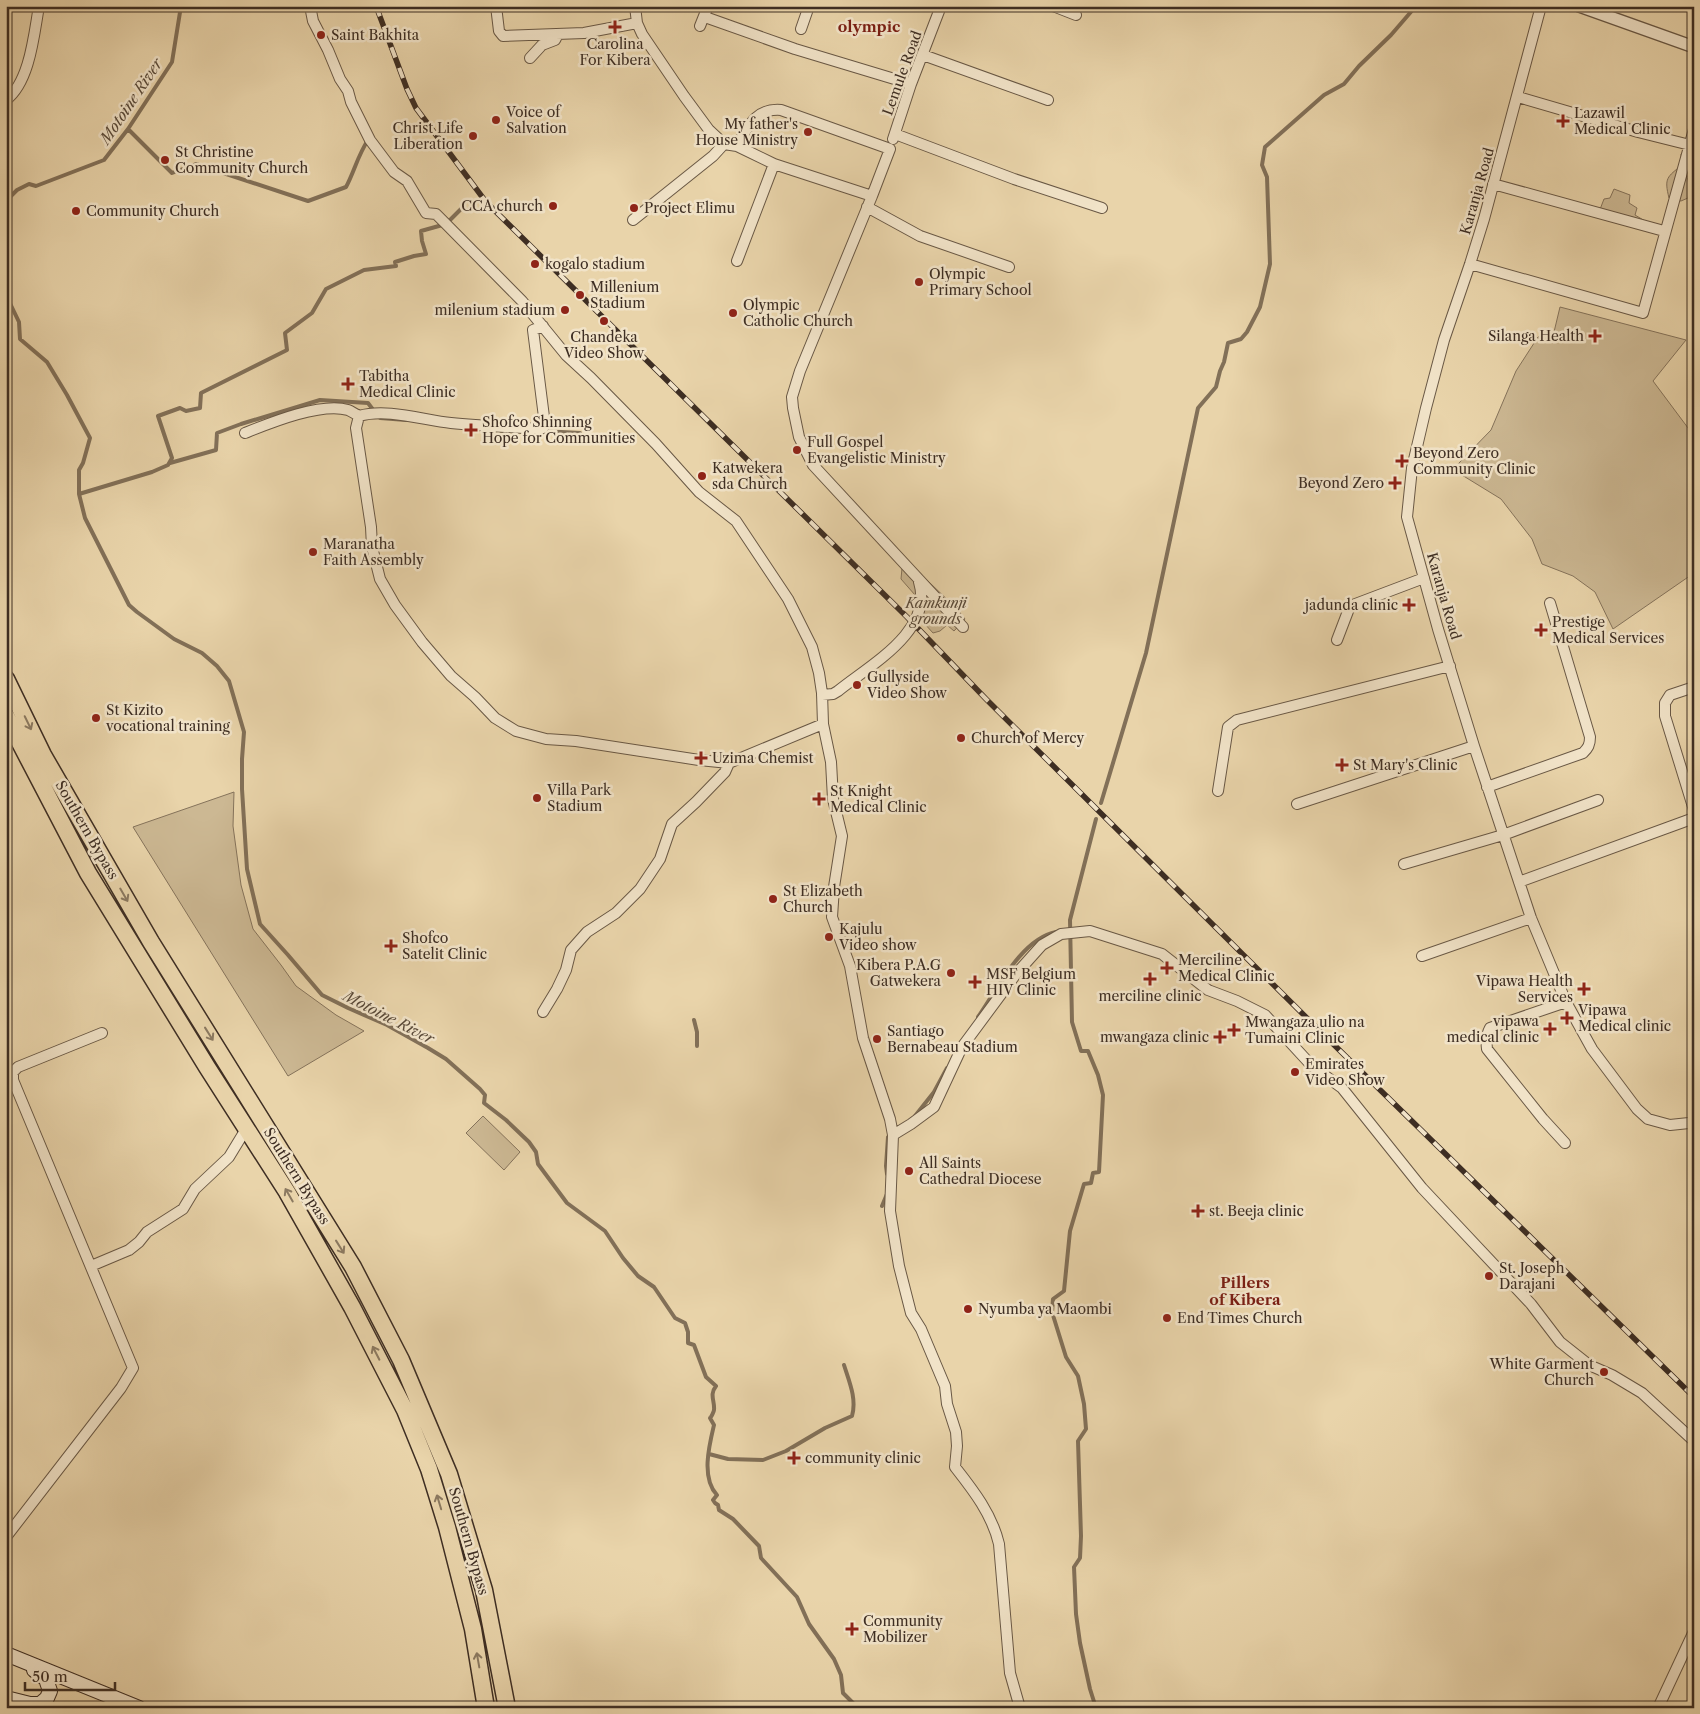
<svg xmlns="http://www.w3.org/2000/svg" width="1700" height="1714" viewBox="0 0 1700 1714" font-family="'Libre Caslon Text',serif">
<style>
.green{fill:#ccb893;stroke:#85735b}
.lines{fill:none;stroke-linecap:round;stroke-linejoin:round}
.stream{stroke:#827058;stroke-width:4}
.minor-casing{stroke:#695845;stroke-width:12}
.tertiary-casing{stroke:#695845;stroke-width:14}
.secondary-casing{stroke:#3e2e23;stroke-width:16}
.trunk-casing{stroke:#3e2e23;stroke-width:19}
.minor{stroke:#f1e3c8;stroke-width:10}
.tertiary{stroke:#f1e3c8;stroke-width:11}
.secondary{stroke:#f1e3c8;stroke-width:14}
.trunk{stroke:#e9d4aa;stroke-width:16}
.rail-casing{stroke:#3e2e23;stroke-width:5.5}
.rail{stroke:#f1e3c8;stroke-width:4;stroke-dasharray:11;stroke-linecap:butt}
.oneway{stroke:#8b7960}
.poi-dot{fill:#8f2418;stroke:#f1e3c8;stroke-width:2}
.labels{text-anchor:middle;dominant-baseline:central;stroke-width:5;stroke-linejoin:round;paint-order:stroke}
.poi-label{font-size:14px;fill:#3e2e23;stroke:#f1e3c8;text-anchor:start}
.street-label{font-size:14px;fill:#3e2e23;stroke:#f1e3c8}
.park-label{font-size:14px;font-style:italic;fill:#5a4a39;stroke:#f1e3c8}
.neighbourhood-label{font-size:15px;font-weight:bold;fill:#7a1f14;stroke:#f1e3c8}
.water-label{font-size:15px;font-style:italic;fill:#5a4a39;stroke:#f1e3c8}
</style>
<rect width="100%" height="100%" fill="#e9d4aa"/>
<filter id="stains"><feTurbulence type="fractalNoise" baseFrequency=".004" numOctaves="4"/><feColorMatrix values="0 0 0 0 .2 0 0 0 0 .09 0 0 0 0 .02 0 0 0 .5 -.17"/></filter>
<radialGradient id="worn" r=".72"><stop offset=".6" stop-color="#630" stop-opacity="0"/><stop offset="1" stop-color="#630" stop-opacity=".3"/></radialGradient>
<path class="green" d="M1681,154L1694,157V167L1687,177L1690,187L1688,198L1681,201L1669,198C1664,178 1667,177 1682,165Z
M1614,189L1630,195L1629,203L1637,208L1635,215L1645,221L1599,212L1604,199L1610,198Z
M1560,307L1686,340L1653,381L1694,436V573L1613,629L1595,592L1573,576L1542,564L1532,539L1501,499L1457,472L1459,463L1491,430L1516,371L1538,337L1554,332Z
M903,557L957,609L965,619L954,631L947,625L940,631L933,633L915,613V595L901,579Z
M234,792L233,826L241,885L253,929L281,965L296,986L336,1015L364,1031L288,1076L133,827Z
M483,1116L520,1152L504,1170L466,1133Z"/>
<g class="lines">
<path class="stream" d="M128,129L172,173L196,164L308,201L346,187C354,172 358,155 368,140
M6,201L17,190L29,184L36,186L104,160L128,129L172,62L181,6
M6,295L19,322L20,339L47,362L67,395L90,438L83,463L79,470V494L85,518L129,605L137,612L174,639L202,653L217,666L229,681L244,732L242,759V789L247,869L260,924L288,955L322,995L348,1008L387,1025L428,1048L446,1059L480,1089L485,1095L484,1103L506,1120L529,1142L536,1152L538,1164L567,1203L605,1231L623,1258L638,1276L654,1287L675,1318L685,1323L688,1332V1343L694,1345L706,1377L716,1386C709,1395 715,1401 714,1410C714,1411 711,1418 710,1418L714,1425C709,1446 701,1478 717,1495L713,1500L715,1503L718,1505L719,1510L733,1519L759,1546L761,1558L797,1597L809,1624L834,1659L841,1675L843,1693L858,1708
M380,418L406,420
M542,431L580,433
M170,463L216,450L217,433L241,424L320,400L368,403L374,411
M79,494L152,472L168,465L172,458L158,416L180,408L186,411L200,408L201,393L287,350L285,333L312,313L326,289L364,270L396,266L395,262L414,256L426,254L422,241L421,231L446,224L462,208
M1101,803L1146,653L1198,408L1216,387L1220,371L1224,362L1228,343L1241,339L1247,332L1260,307L1270,264L1267,177L1262,165L1265,147L1324,95L1344,84L1359,66L1391,35L1416,6
M1096,819L1070,920L1072,1022L1081,1051H1088L1098,1075L1103,1095L1099,1172L1093,1173L1091,1183L1084,1184L1070,1231L1064,1291L1053,1299L1052,1312L1066,1357L1078,1376L1084,1404L1086,1429L1078,1441L1081,1536L1080,1558L1074,1567L1076,1614L1080,1643L1090,1689L1096,1708
M978,1017C997,990 1021,939 1056,932
M694,1020L697,1032V1046
M915,1116L934,1092L947,1068
M887,1174L886,1166L888,1137L892,1134
M882,1206L887,1194
M709,1454L728,1459L763,1460L786,1451L825,1428L852,1416C857,1399 849,1381 844,1365"/>
<defs>
<path id="minor" d="M310,6L313,21L328,50L340,79L348,91L351,102L370,140L394,172L407,181L426,213L436,214L445,223L522,301L566,355L591,378L656,444L699,492L736,521L788,599L812,647L819,673L822,693L823,724L831,762L833,799L842,836L834,887L832,917L850,966L863,1038L890,1119L893,1135L890,1211L899,1266L911,1313L921,1329L945,1386L947,1404L956,1432L957,1446L955,1467C973,1490 992,1514 999,1544L1010,1673L1020,1708
M496,6L499,31L503,36L584,33L637,23
M635,6L637,23L642,34L684,96L709,130L724,144L737,146L774,164L872,196L890,149L781,110C755,108 748,127 737,146
M1053,6L1076,15
M1541,6L1484,219L1470,264L1444,340L1426,408L1412,468L1407,517L1438,629L1474,746L1531,918L1566,1002L1592,1049L1637,1109L1648,1119L1670,1125L1689,1123L1694,1121
M705,17L795,49L911,84
M700,26L708,6
M801,29L809,6
M923,55L1048,100
M530,58L542,45L555,40L558,34
M1518,97L1638,132L1690,145
M6,100C30,82 34,34 39,6
M895,134L1014,179L1102,208
M893,139L911,84L941,6
M1493,184L1664,231
M872,196L800,371L792,397L793,408L799,437L813,465L963,627
M867,207L920,236L1009,267
M633,220L713,156L724,144
M737,261L774,164
M1470,264L1643,313L1694,129
M543,326L533,330L545,425L543,428L540,429C510,427 480,426 451,423C423,420 387,408 359,416L356,428L371,527L372,547L380,579L395,605L422,642L451,676L475,697L495,718L516,731L546,739L576,741L699,760L729,763L823,724
M245,433C270,423 321,402 348,410C351,411 355,414 359,416
M1337,640L1350,606L1424,578
M1694,687L1670,695L1665,703V716L1694,810
M822,695L833,694L838,691C870,665 934,631 919,582
M1487,787L1583,753C1588,748 1590,745 1590,737L1550,603
M1218,791L1228,727L1237,720L1450,666
M1297,804L1474,746
M1404,864L1503,835L1598,800
M1519,882L1694,818
M1422,956L1531,918
M543,1012L557,989L566,970L571,950L587,932L616,913L640,889L660,859L672,824L696,802L725,772L729,763
M893,1135L911,1124L934,1107L962,1047L1016,974L1042,945L1061,934L1090,931L1162,954L1208,990L1237,1001L1265,1015L1312,1066L1342,1088L1422,1188L1531,1304L1560,1342L1589,1365L1612,1375L1642,1393L1694,1441
M1565,1143L1543,1119L1487,1049C1486,1041 1486,1035 1490,1028L1566,1002
M91,1266L129,1250L139,1242L147,1232L183,1209L195,1189L229,1157L246,1129
M6,1537L121,1388L133,1368L13,1080V1072L18,1067L102,1033
M1658,1708L1694,1631"/>
<path id="tertiary" d="M1579,6L1694,47"/>
<path id="secondary" d="M6,1654L139,1708
M6,1698L30,1704H40L47,1698L50,1691L46,1679L34,1670"/>
<path id="trunk" d="M6,679L43,755L151,942L353,1267L401,1360L449,1474L484,1590L507,1708
M6,716L88,873L207,1067L287,1192L352,1307L405,1410L429,1469L447,1527L473,1629L486,1708"/>
</defs>
<use href="#minor" class="minor-casing"/>
<use href="#tertiary" class="tertiary-casing"/>
<use href="#secondary" class="secondary-casing"/>
<use href="#trunk" class="trunk-casing"/>
<use href="#minor" class="minor"/>
<use href="#tertiary" class="tertiary"/>
<use href="#secondary" class="secondary"/>
<use href="#trunk" class="trunk"/>
<defs>
<path id="rail" d="M376,6L407,89L416,108L486,202L907,617L986,699L1326,1037L1694,1397"/>
</defs>
<use href="#rail" class="rail-casing"/>
<use href="#rail" class="rail"/>
</g>
<defs><path id="oneway-shaft" d="M-6 0H5M1.5-3L5.5 0L1.5 3" fill="none" stroke-width="1.6" stroke-linecap="round" stroke-linejoin="round" transform="scale(1.25)"/></defs>
<g class="oneway">
<use href="#oneway-shaft" transform="translate(28 723) rotate(64)"/>
<use href="#oneway-shaft" transform="translate(124 895) rotate(60)"/>
<use href="#oneway-shaft" transform="translate(209 1034) rotate(58)"/>
<use href="#oneway-shaft" transform="translate(289 1195) rotate(-120)"/>
<use href="#oneway-shaft" transform="translate(340 1247) rotate(58)"/>
<use href="#oneway-shaft" transform="translate(376 1353) rotate(-117)"/>
<use href="#oneway-shaft" transform="translate(439 1502) rotate(-107)"/>
<use href="#oneway-shaft" transform="translate(478 1660) rotate(-100)"/>
</g>
<g class="poi-dot">
<path d="M612.5 19.5h5v5h5v5h-5v5h-5v-5h-5v-5h5z"/>
<circle cx="321" cy="35" r="5"/>
<circle cx="496" cy="120" r="5"/>
<path d="M1560.5 113.5h5v5h5v5h-5v5h-5v-5h-5v-5h5z"/>
<circle cx="808" cy="132" r="5"/>
<circle cx="473" cy="136" r="5"/>
<circle cx="165" cy="160" r="5"/>
<circle cx="553" cy="206" r="5"/>
<circle cx="634" cy="208" r="5"/>
<circle cx="76" cy="211" r="5"/>
<circle cx="535" cy="264" r="5"/>
<circle cx="919" cy="282" r="5"/>
<circle cx="580" cy="295" r="5"/>
<circle cx="565" cy="310" r="5"/>
<circle cx="733" cy="313" r="5"/>
<circle cx="604" cy="321" r="5"/>
<path d="M1592.5 328.5h5v5h5v5h-5v5h-5v-5h-5v-5h5z"/>
<path d="M345.5 376.5h5v5h5v5h-5v5h-5v-5h-5v-5h5z"/>
<path d="M468.5 422.5h5v5h5v5h-5v5h-5v-5h-5v-5h5z"/>
<circle cx="797" cy="450" r="5"/>
<path d="M1399.5 453.5h5v5h5v5h-5v5h-5v-5h-5v-5h5z"/>
<circle cx="702" cy="476" r="5"/>
<path d="M1392.5 475.5h5v5h5v5h-5v5h-5v-5h-5v-5h5z"/>
<circle cx="313" cy="552" r="5"/>
<path d="M1406.5 597.5h5v5h5v5h-5v5h-5v-5h-5v-5h5z"/>
<path d="M1538.5 622.5h5v5h5v5h-5v5h-5v-5h-5v-5h5z"/>
<circle cx="857" cy="685" r="5"/>
<circle cx="96" cy="718" r="5"/>
<circle cx="961" cy="738" r="5"/>
<path d="M698.5 750.5h5v5h5v5h-5v5h-5v-5h-5v-5h5z"/>
<path d="M1339.5 757.5h5v5h5v5h-5v5h-5v-5h-5v-5h5z"/>
<circle cx="537" cy="798" r="5"/>
<path d="M816.5 791.5h5v5h5v5h-5v5h-5v-5h-5v-5h5z"/>
<circle cx="773" cy="899" r="5"/>
<circle cx="829" cy="937" r="5"/>
<path d="M388.5 938.5h5v5h5v5h-5v5h-5v-5h-5v-5h5z"/>
<path d="M1164.5 960.5h5v5h5v5h-5v5h-5v-5h-5v-5h5z"/>
<circle cx="951" cy="973" r="5"/>
<path d="M1147.5 971.5h5v5h5v5h-5v5h-5v-5h-5v-5h5z"/>
<path d="M972.5 974.5h5v5h5v5h-5v5h-5v-5h-5v-5h5z"/>
<path d="M1581.5 981.5h5v5h5v5h-5v5h-5v-5h-5v-5h5z"/>
<path d="M1564.5 1010.5h5v5h5v5h-5v5h-5v-5h-5v-5h5z"/>
<path d="M1547.5 1021.5h5v5h5v5h-5v5h-5v-5h-5v-5h5z"/>
<path d="M1231.5 1022.5h5v5h5v5h-5v5h-5v-5h-5v-5h5z"/>
<path d="M1217.5 1029.5h5v5h5v5h-5v5h-5v-5h-5v-5h5z"/>
<circle cx="877" cy="1039" r="5"/>
<circle cx="1295" cy="1072" r="5"/>
<circle cx="909" cy="1171" r="5"/>
<path d="M1195.5 1203.5h5v5h5v5h-5v5h-5v-5h-5v-5h5z"/>
<circle cx="1489" cy="1276" r="5"/>
<circle cx="968" cy="1309" r="5"/>
<circle cx="1167" cy="1318" r="5"/>
<circle cx="1604" cy="1372" r="5"/>
<path d="M791.5 1450.5h5v5h5v5h-5v5h-5v-5h-5v-5h5z"/>
<path d="M849.5 1621.5h5v5h5v5h-5v5h-5v-5h-5v-5h5z"/>
</g>
<g class="labels">
<g class="poi-label">
<text x="331" y="35">Saint Bakhita</text>
<text x="615" y="44" text-anchor="middle">Carolina<tspan x="615" dy="16">For Kibera</tspan></text>
<text x="506" y="112">Voice of<tspan x="506" dy="16">Salvation</tspan></text>
<text x="1574" y="113">Lazawil<tspan x="1574" dy="16">Medical Clinic</tspan></text>
<text x="798" y="124" text-anchor="end">My father's<tspan x="798" dy="16">House Ministry</tspan></text>
<text x="463" y="128" text-anchor="end">Christ Life<tspan x="463" dy="16">Liberation</tspan></text>
<text x="175" y="152">St Christine<tspan x="175" dy="16">Community Church</tspan></text>
<text x="543" y="206" text-anchor="end">CCA church</text>
<text x="644" y="208">Project Elimu</text>
<text x="86" y="211">Community Church</text>
<text x="545" y="264">kogalo stadium</text>
<text x="929" y="274">Olympic<tspan x="929" dy="16">Primary School</tspan></text>
<text x="590" y="287">Millenium<tspan x="590" dy="16">Stadium</tspan></text>
<text x="743" y="305">Olympic<tspan x="743" dy="16">Catholic Church</tspan></text>
<text x="555" y="310" text-anchor="end">milenium stadium</text>
<text x="1584" y="336" text-anchor="end">Silanga Health</text>
<text x="604" y="337" text-anchor="middle">Chandeka<tspan x="604" dy="16">Video Show</tspan></text>
<text x="359" y="376">Tabitha<tspan x="359" dy="16">Medical Clinic</tspan></text>
<text x="482" y="422">Shofco Shinning<tspan x="482" dy="16">Hope for Communities</tspan></text>
<text x="807" y="442">Full Gospel<tspan x="807" dy="16">Evangelistic Ministry</tspan></text>
<text x="1413" y="453">Beyond Zero<tspan x="1413" dy="16">Community Clinic</tspan></text>
<text x="712" y="468">Katwekera<tspan x="712" dy="16">sda Church</tspan></text>
<text x="1384" y="483" text-anchor="end">Beyond Zero</text>
<text x="323" y="544">Maranatha<tspan x="323" dy="16">Faith Assembly</tspan></text>
<text x="1398" y="605" text-anchor="end">jadunda clinic</text>
<text x="1552" y="622">Prestige<tspan x="1552" dy="16">Medical Services</tspan></text>
<text x="867" y="677">Gullyside<tspan x="867" dy="16">Video Show</tspan></text>
<text x="106" y="710">St Kizito<tspan x="106" dy="16">vocational training</tspan></text>
<text x="971" y="738">Church of Mercy</text>
<text x="712" y="758">Uzima Chemist</text>
<text x="1353" y="765">St Mary's Clinic</text>
<text x="547" y="790">Villa Park<tspan x="547" dy="16">Stadium</tspan></text>
<text x="830" y="791">St Knight<tspan x="830" dy="16">Medical Clinic</tspan></text>
<text x="783" y="891">St Elizabeth<tspan x="783" dy="16">Church</tspan></text>
<text x="839" y="929">Kajulu<tspan x="839" dy="16">Video show</tspan></text>
<text x="402" y="938">Shofco<tspan x="402" dy="16">Satelit Clinic</tspan></text>
<text x="1178" y="960">Merciline<tspan x="1178" dy="16">Medical Clinic</tspan></text>
<text x="941" y="965" text-anchor="end">Kibera P.A.G<tspan x="941" dy="16">Gatwekera</tspan></text>
<text x="986" y="974">MSF Belgium<tspan x="986" dy="16">HIV Clinic</tspan></text>
<text x="1573" y="981" text-anchor="end">Vipawa Health<tspan x="1573" dy="16">Services</tspan></text>
<text x="1150" y="996" text-anchor="middle">merciline clinic</text>
<text x="1578" y="1010">Vipawa<tspan x="1578" dy="16">Medical clinic</tspan></text>
<text x="1539" y="1021" text-anchor="end">vipawa<tspan x="1539" dy="16">medical clinic</tspan></text>
<text x="1245" y="1022">Mwangaza ulio na<tspan x="1245" dy="16">Tumaini Clinic</tspan></text>
<text x="887" y="1031">Santiago<tspan x="887" dy="16">Bernabeau Stadium</tspan></text>
<text x="1209" y="1037" text-anchor="end">mwangaza clinic</text>
<text x="1305" y="1064">Emirates<tspan x="1305" dy="16">Video Show</tspan></text>
<text x="919" y="1163">All Saints<tspan x="919" dy="16">Cathedral Diocese</tspan></text>
<text x="1209" y="1211">st. Beeja clinic</text>
<text x="1499" y="1268">St. Joseph<tspan x="1499" dy="16">Darajani</tspan></text>
<text x="978" y="1309">Nyumba ya Maombi</text>
<text x="1177" y="1318">End Times Church</text>
<text x="1594" y="1364" text-anchor="end">White Garment<tspan x="1594" dy="16">Church</tspan></text>
<text x="805" y="1458">community clinic</text>
<text x="863" y="1621">Community<tspan x="863" dy="16">Mobilizer</tspan></text>
</g>
<g class="street-label">
<text transform="translate(902 73) rotate(-70)">Lemule Road</text>
<text transform="translate(1477 191) rotate(-74)">Karanja Road</text>
<text transform="translate(1444 596) rotate(74)">Karanja Road</text>
<text transform="translate(87 830) rotate(60)">Southern Bypass</text>
<text transform="translate(297 1176) rotate(58)">Southern Bypass</text>
<text transform="translate(469 1541) rotate(74)">Southern Bypass</text>
</g>
<g class="park-label">
<text x="936" y="603">Kamkunji<tspan x="936" dy="16">grounds</tspan></text>
</g>
<g class="neighbourhood-label">
<text x="869" y="26">olympic</text>
<text x="1245" y="1282">Pillers<tspan x="1245" dy="17">of Kibera</tspan></text>
</g>
<g class="water-label">
<text transform="translate(131 101) rotate(-56)">Motoine River</text>
<text transform="translate(389 1017) rotate(27)">Motoine River</text>
</g>
</g>
<rect width="1700" height="1714" fill="none" stroke="#e9d4aa" stroke-width="25"/>
<rect x="8" y="8" width="1685" height="1699" fill="none" stroke="#3e2e23" stroke-width="2.5"/>
<rect x="12" y="12" width="1675" height="1689" fill="none" stroke="#3e2e23"/>
<path d="M25 1682v8h90v-8" fill="none" stroke="#3e2e23" stroke-width="2.5"/>
<text x="32" y="1682" font-size="15" fill="#3e2e23" stroke="#f1e3c8" stroke-width="4" paint-order="stroke">50 m</text>
<rect width="100%" height="100%" filter="url(#stains)"/>
<rect width="100%" height="100%" fill="url(#worn)"/>
</svg>
